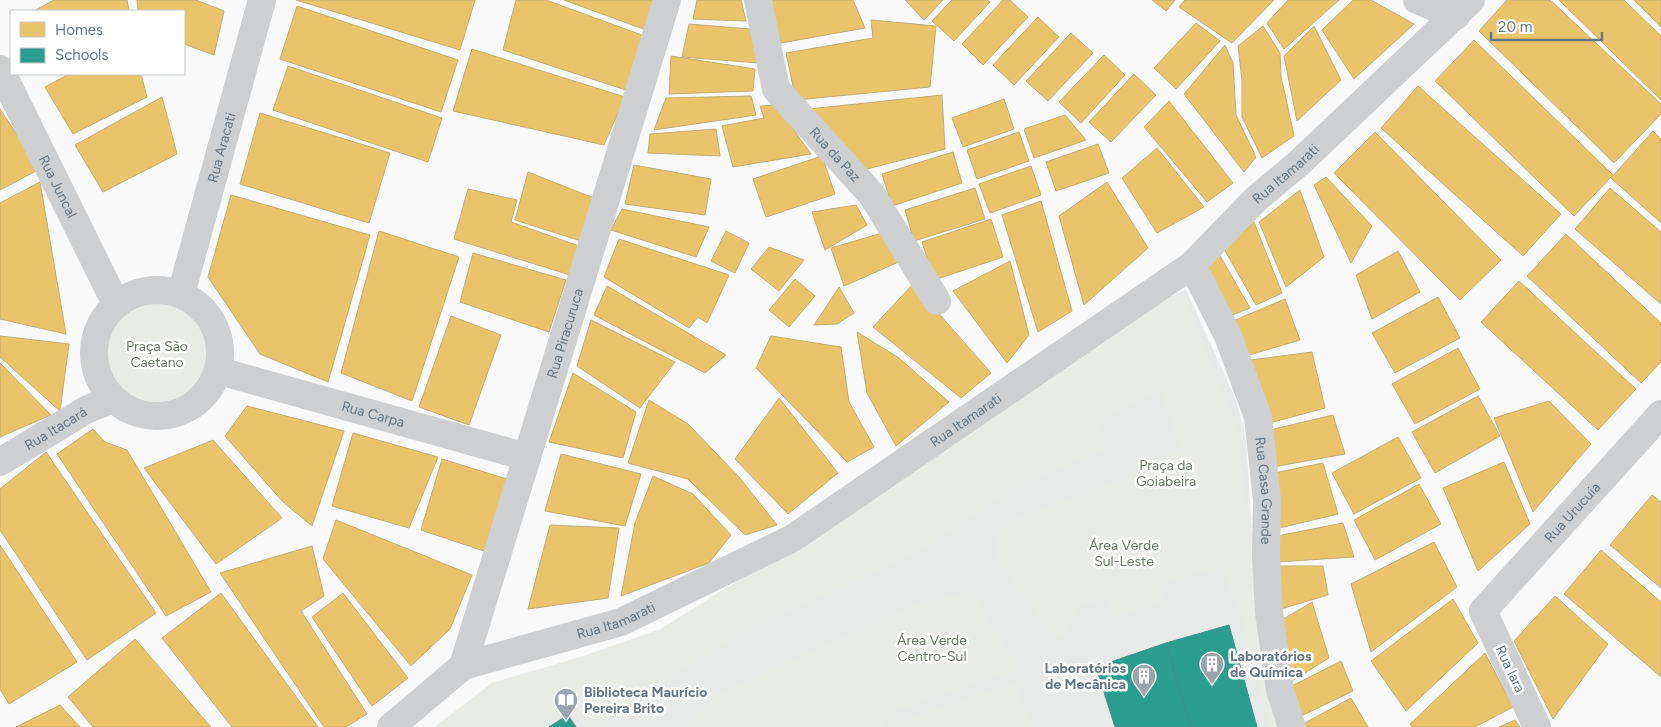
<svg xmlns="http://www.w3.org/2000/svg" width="1661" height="727" viewBox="0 0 1661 727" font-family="Figtree,sans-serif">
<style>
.built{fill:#e8e9e9}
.green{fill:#e8ebe6}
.homes{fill:#e9c46a;stroke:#c1ad72}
.schools{fill:#2a9d8f;stroke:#3c918b}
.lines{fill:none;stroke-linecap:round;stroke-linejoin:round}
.minor{stroke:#cecfd0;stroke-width:28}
.labels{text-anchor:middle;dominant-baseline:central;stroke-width:5;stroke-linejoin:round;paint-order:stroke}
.street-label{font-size:14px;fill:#657683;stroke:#fff}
.park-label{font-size:14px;fill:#687a64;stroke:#fff}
.poi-label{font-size:14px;font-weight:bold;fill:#657683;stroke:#fff;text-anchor:start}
</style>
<rect width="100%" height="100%" fill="#f9f9f9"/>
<path class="built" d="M1186,290L1237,402L1246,439L1254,565L1281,727H435L492,683L581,657L661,629L844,514L1169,297Z"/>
<path class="green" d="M1169,297H1181L1188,304L1238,430L1254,565L1281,727H1269L1242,620L1221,567L1162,582L1163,603L1113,617L1108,599L1080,606L1065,638L1054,637L1003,569L995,552L997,538L1016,518L1130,476L1128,470L1180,450L1160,390L1099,421L1108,449L1055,470L1005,494L915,554L753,627L649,690L601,727H584L570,708L538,727H435L492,683L581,657L661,629L844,514Z
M101 354a56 56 0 1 1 112 0a56 56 0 1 1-112 0Z
M974,591L990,624L1021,668L882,716L885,727H686V724L715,696L919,602Z
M1016,681L1032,727H893L892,725Z"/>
<path class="homes" d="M54,0H127L129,11H34Z
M137,0H196L224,11L214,55L184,44V11H138Z
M296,0H475L460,50Z
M516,0H546L647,37L629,91L503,50Z
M564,0H653L646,30Z
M697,0H741L746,21L693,19Z
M769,0H853L865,28L781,43Z
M905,0H943L924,20Z
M952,0H987L990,2L954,41L932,21Z
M1003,0H1010L1028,17L983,65L962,44Z
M1152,0H1175L1166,11Z
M1185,0H1274L1232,43L1179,7Z
M1288,0H1339L1284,49L1267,23Z
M1353,0H1371L1414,24L1354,79L1322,30Z
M1507,0H1550L1661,104V114L1614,163L1479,31Z
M1559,0H1624L1661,36V100Z
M1634,0H1661V27Z
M297,6L458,60L441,112L280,59Z
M1038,17L1059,37L1014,85L993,65Z
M871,20L936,26L930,87L796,100L786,53L873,38Z
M1196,23L1220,41L1176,89L1154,68Z
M689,24L750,29L759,63L682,57Z
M1263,26L1280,53L1281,76L1294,136L1262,158L1242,117V80L1238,46Z
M1314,26L1341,80L1297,121L1284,56Z
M1071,33L1093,53L1048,101L1026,81Z
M1474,40L1613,175L1574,216L1435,81Z
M1225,45L1233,63L1236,115L1256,157L1244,172L1184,94Z
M472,49L625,97L604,145L453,111Z
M1104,55L1125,75L1081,123L1059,102Z
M671,56L755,69L753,91L669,94Z
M288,66L442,118L428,162L273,110Z
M69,74H141L147,97L73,134L45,87Z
M1134,74L1156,95L1111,142L1089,122Z
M1418,86L1561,214L1523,256L1381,128Z
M942,95L945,149L863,170L809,109Z
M751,96L756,115L654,130L666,98Z
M162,97L177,154L103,192L75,145Z
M1004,99L1014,129L963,147L952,118Z
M1169,101L1233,183L1207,202L1144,127Z
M776,105L811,154L733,167L722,126L764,118L760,106Z
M0,109L40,169L0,190Z
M260,113L390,153L369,223L240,184Z
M1065,115L1086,140L1034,158L1024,129Z
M716,129L720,156L648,153L650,134Z
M1653,131L1661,139V223L1611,178Z
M1019,132L1029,161L977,179L967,150Z
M1375,132L1501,260L1460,300L1334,173Z
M1098,144L1109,173L1056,191L1046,162Z
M1157,148L1204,207L1157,233L1122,178Z
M953,152L962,183L892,206L882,174Z
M822,156L835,194L766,217L753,179Z
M634,165L711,179L705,215L625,204Z
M1031,166L1041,195L990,213L979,184Z
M528,172L594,198L584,242L515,220Z
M1326,177L1372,226L1351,263L1314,185Z
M40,182L66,334L0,319V203Z
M1107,182L1148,248L1084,305L1059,216Z
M975,188L985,219L914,241L905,210Z
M1610,188L1661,232V304L1575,229Z
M468,189L517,200L511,222L579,246L570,275L454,239Z
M1300,190L1324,257L1286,287L1259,222Z
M231,195L370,235L328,382L260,354L208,277Z
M1041,201L1072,311L1038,332L1002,215Z
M856,205L867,225L825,250L812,212Z
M622,209L709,227L696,257L611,230Z
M991,219L1003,257L934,280L922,242Z
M1254,222L1282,293L1256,305L1224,249Z
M379,231L459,257L412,401L341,373Z
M726,231L749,243L735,273L711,261Z
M882,233L901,261L844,286L831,248Z
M1566,234L1661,323V362L1641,383L1527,276Z
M619,239L729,275L707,323L698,317L689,328L604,277Z
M769,247L804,260L779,291L751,269Z
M1398,251L1420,292L1372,319L1356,275Z
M473,253L566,280L549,332L460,302Z
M1219,254L1250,308L1225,318L1201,269Z
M1010,261L1029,335L1007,363L953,291Z
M795,279L815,296L789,327L769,310Z
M1519,281L1636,389L1598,430L1481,322Z
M913,284L991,373L961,398L873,327Z
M607,286L726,355L705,373L594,315Z
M839,287L854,313L837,324L814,325Z
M1438,297L1460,338L1395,373L1372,333Z
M1285,299L1300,340L1246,356L1233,321Z
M451,316L501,335L469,425L419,407Z
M591,320L675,362L640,408L577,366Z
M857,332L899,358L949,402L896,446L867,393Z
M0,336L69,344L60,411L0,357Z
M771,336L841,347L849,402L874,447L847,462L756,368Z
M1458,348L1480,389L1415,424L1392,384Z
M1312,352L1325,408L1266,424L1251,360Z
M0,363L51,415L0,437Z
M573,373L636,412L623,458L549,442Z
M1478,396L1500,436L1435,473L1412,432Z
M779,398L838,473L788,514L735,459Z
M649,400L688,424L739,477L777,525L745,535L688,479L628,463Z
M1549,401L1591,444L1533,512L1494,418Z
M247,406L344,431L312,526L283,502L225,436Z
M1333,415L1345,454L1273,467L1270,430Z
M93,429L105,442L127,450L211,592L166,616L57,454Z
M353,433L438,457L409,528L332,506Z
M1398,437L1421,478L1354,514L1332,473Z
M213,440L282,518L216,564L144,468Z
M46,452L156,613L87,660L0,530V489Z
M561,454L641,474L625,526L545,511Z
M442,459L507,479L484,551L421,530Z
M1504,462L1530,524L1478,571L1443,488Z
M1323,463L1338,514L1275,529L1274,473Z
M653,476L693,494L731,535L709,563L621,596L635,523Z
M1419,484L1441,524L1375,560L1354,520Z
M1652,495L1661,502V588L1610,545Z
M336,520L472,575L450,629L411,666L323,559Z
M1343,523L1354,557L1277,562L1272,537Z
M550,525L619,528L608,598L528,609Z
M1434,542L1457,587L1371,652L1351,584Z
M0,545L77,662L9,704L0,689Z
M312,546L324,596L301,611L367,714L346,727H324L220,573Z
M1601,550L1661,602V677L1564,594Z
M1272,566H1323L1328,595L1274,611Z
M221,593L318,727H232L162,638Z
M343,593L408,678L372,706L312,617Z
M1555,596L1608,644L1553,719L1514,641Z
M1453,599L1478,643L1406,711L1371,661Z
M1312,602L1329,658L1287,684L1275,624Z
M135,639L211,727H93L68,697Z
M1485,653L1513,707L1475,727H1412L1410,724Z
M1341,661L1353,691L1301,716L1290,687Z
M1351,698L1368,727H1302L1301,725Z
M60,705L80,727H16Z
M1515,720L1520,727H1499Z"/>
<path class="schools" d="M1229,625L1257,727H1191L1166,643Z
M1166,643L1191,727H1115L1096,667Z
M568,715L576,727H549Z"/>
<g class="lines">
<g class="minor">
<path id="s1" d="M758,0L776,89L872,195L937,301"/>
<path d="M1417,0L1456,16"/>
<path id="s2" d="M0,69L116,304"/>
<path id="s3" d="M1192,265L1228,336L1258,417L1267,500L1266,556L1269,612L1280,690L1292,727"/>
<circle cx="157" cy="353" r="63"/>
<path id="s4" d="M181,294L262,0"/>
<path id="s5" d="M219,371L527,457"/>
<path id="s6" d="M0,462L86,410L113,399"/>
<path id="s7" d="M463,666L667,0"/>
<path id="s8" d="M391,727L463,666L621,622L793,538L1192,265L1256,199L1299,163L1471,0"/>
<path id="s9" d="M1537,727L1483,611L1661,414"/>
</g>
</g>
<defs>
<symbol id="building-pin" viewBox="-11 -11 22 30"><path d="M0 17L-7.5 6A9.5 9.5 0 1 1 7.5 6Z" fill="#99a4ac" stroke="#fff"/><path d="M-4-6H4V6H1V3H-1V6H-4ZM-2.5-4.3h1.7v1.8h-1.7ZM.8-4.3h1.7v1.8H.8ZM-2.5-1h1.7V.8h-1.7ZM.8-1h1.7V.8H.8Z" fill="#fff"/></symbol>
<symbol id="library-pin" viewBox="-11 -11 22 30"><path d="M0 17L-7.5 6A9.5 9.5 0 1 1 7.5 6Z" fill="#99a4ac" stroke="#fff"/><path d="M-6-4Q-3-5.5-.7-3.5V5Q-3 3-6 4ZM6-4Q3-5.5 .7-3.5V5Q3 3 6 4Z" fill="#fff"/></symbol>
</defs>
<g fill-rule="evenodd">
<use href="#building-pin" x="1198" y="650" width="28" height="38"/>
<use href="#building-pin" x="1130" y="662" width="28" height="38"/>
<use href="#library-pin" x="552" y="686" width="28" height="38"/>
</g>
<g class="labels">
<g class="street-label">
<text stroke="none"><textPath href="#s4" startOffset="152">Rua Aracati</textPath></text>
<text stroke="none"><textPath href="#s1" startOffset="179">Rua da Paz</textPath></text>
<text stroke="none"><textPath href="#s8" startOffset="1064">Rua Itamarati</textPath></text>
<text stroke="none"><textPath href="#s2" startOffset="131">Rua Juncal</textPath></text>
<text stroke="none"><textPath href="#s7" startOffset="348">Rua Piracuruca</textPath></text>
<text stroke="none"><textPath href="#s5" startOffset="160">Rua Carpa</textPath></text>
<text stroke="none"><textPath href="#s8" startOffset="659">Rua Itamarati</textPath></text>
<text stroke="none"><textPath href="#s6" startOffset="65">Rua Itacará</textPath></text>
<text stroke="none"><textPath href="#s3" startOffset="240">Rua Casa Grande</textPath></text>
<text stroke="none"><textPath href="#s9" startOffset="261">Rua Urucuia</textPath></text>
<text stroke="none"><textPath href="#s8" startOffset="254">Rua Itamarati</textPath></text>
<text transform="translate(1510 669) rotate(65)">Rua Iara</text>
</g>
<g class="park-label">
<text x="157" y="346">Praça São<tspan x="157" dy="16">Caetano</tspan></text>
<text x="1166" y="465">Praça da<tspan x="1166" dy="16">Goiabeira</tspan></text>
<text x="1124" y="545">Área Verde<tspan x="1124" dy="16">Sul-Leste</tspan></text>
<text x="932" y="640">Área Verde<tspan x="932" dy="16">Centro-Sul</tspan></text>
</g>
<g class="poi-label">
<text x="1230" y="656">Laboratórios<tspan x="1230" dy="16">de Química</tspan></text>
<text x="1126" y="668" text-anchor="end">Laboratórios<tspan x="1126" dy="16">de Mecânica</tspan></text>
<text x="584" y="692">Biblioteca Maurício<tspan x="584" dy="16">Pereira Brito</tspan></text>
</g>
</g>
<rect x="10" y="10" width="175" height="65" fill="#ffffff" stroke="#c1c8cd"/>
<rect x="20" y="22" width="25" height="15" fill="#e9c46a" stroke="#c1c8cd"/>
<text x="55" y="35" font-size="15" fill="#657683">Homes</text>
<rect x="20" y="48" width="25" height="15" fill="#2a9d8f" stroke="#c1c8cd"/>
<text x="55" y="60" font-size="15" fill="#657683">Schools</text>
<path d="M1491 32v8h111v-8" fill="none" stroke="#657683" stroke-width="2.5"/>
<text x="1498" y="32" font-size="15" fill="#657683" stroke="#ffffff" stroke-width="4" paint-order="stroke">20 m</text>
</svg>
